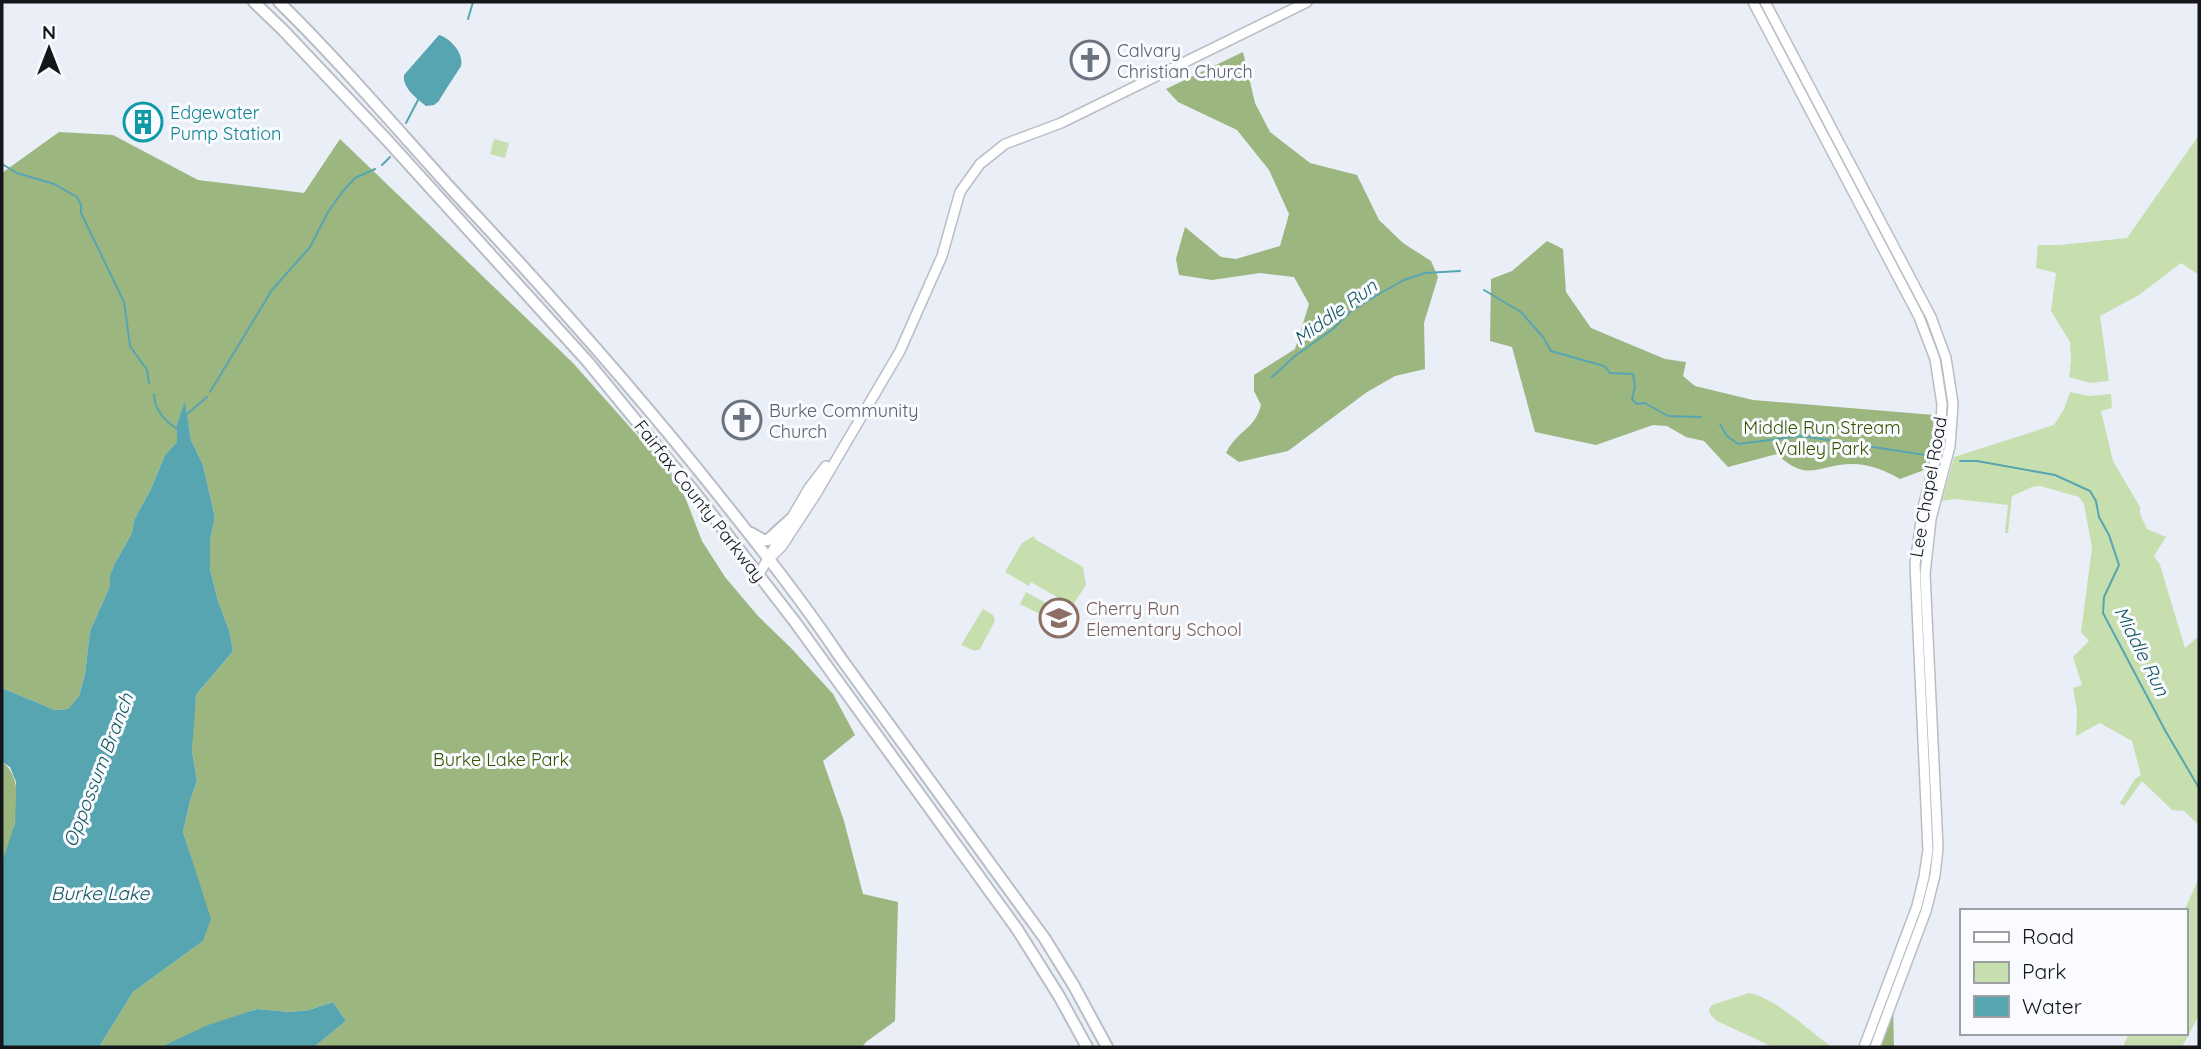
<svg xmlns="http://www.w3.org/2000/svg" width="2201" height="1049" viewBox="0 0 2201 1049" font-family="Quicksand,sans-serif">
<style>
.green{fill:#c7dfae}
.forest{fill:#9cb680}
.water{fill:#58a5b2}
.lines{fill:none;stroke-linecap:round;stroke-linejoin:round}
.stream{stroke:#58a5b2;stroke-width:2}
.major-casing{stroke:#b9bdc6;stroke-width:12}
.highway-casing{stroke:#b9bdc6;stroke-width:14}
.major{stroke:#fff;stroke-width:9}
.highway{stroke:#fff;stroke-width:10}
.labels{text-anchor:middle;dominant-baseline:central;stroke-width:6;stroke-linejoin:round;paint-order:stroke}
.worship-label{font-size:18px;fill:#5b616d;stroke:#f9fbff;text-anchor:start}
.culture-label{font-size:18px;fill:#0d838f;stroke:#f9fbff;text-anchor:start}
.park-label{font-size:18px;fill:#375500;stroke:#f9fbff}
.street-label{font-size:18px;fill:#141619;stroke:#f9fbff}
.education-label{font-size:18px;fill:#785e54;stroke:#f9fbff;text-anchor:start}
.water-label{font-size:19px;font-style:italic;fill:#13565f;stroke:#f9fbff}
</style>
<rect width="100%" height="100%" fill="#e9eef7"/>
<path class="green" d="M2199,135V275L2181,263L2139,295L2100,316L2109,381L2090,383L2069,377L2071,360L2070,342L2051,311L2056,273L2036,268L2038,245H2060L2127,238Z
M494,139L509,143L505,158L490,154Z
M2070,392L2089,396L2111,394L2112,408L2101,411L2113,461L2140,507V514L2147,529L2166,537L2154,556L2160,565L2185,648L2199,636V825L2184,811L2172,810L2142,781L2124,806L2120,803L2135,779L2141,775L2132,741L2100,723L2076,736L2077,711L2073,688L2082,685L2073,657L2089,641L2081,632L2092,548L2084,504L2079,497L2040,486L2032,487L2012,496L2008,533H2005L2008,505L1955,499L1942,501L1954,457L2054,425L2064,409Z
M1034,536L1036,540C1053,549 1065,557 1083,567L1086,585L1072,606L1031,582L1029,586L1005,572L1022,543Z
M1026,592L1046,603L1040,614L1020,604Z
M983,609L993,615L995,621L980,649L975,651L961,645Z
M2199,878V1015L2182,1047H2123L2129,1033H2185L2184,911Z
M1749,993C1777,998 1808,1031 1832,1047H1773L1717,1021L1710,1014L1709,1009L1712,1005Z"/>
<path class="forest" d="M1243,52L1255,103L1270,132L1310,163L1357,175L1379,220L1403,243L1431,261L1438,277L1424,323L1425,369L1395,376L1367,392L1288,451L1239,462L1226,453C1238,429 1254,431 1261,405L1254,391V375L1295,349L1309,304L1294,277L1260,273L1212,280L1179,275L1176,259L1185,227L1221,257L1236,259L1280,246L1289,214L1269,170L1237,130L1178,102L1166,89Z
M59,132L113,135L198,180L304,193L340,139L573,363L669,471L685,497L702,541L725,577L758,616L791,648L833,694L855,735L823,761L844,821L863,894L898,902L895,1021L866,1042L862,1047H314L346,1021L333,1002L309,1010L290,1012L256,1009L161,1047H99L133,992L203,941L191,857L183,832L190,801L197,781L192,751L193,720L196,695L233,651L229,630L218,601L210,569V541L215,517L203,465L191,440L185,402L177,424V442L165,455L151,489L134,520L132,533L115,563L110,577V586L90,631L85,674L79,696L68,709L55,710L2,688V173Z
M1547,241L1563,249L1566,292L1591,328L1665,359L1686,362L1683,376L1695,386L1753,400L1934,415L1932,441L1924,470L1900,479C1886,471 1870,464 1853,464C1818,464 1808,484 1777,454L1728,467L1704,441L1686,437L1667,426L1653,425L1596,445L1535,432L1512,347L1490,341L1491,279L1512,271Z
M2,762C29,780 14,838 2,863Z
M1893,1003L1894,1047H1879Z"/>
<path class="water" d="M439,35C450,38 464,53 461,66C460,68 442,95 439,101L434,105L426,106C417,99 402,88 404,75Z
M185,401L191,440L203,465L215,517L210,541V569L218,601L229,630L233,651L196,695L192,751L197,781L190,801L183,832L211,919L203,941L133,992L99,1047H2V863L15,823L16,799V782L10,767L2,762V688L55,710L68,709L79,696L85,674L90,631L110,586V576L115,563L132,533L134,520L151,489L165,455L177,442V424Z
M333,1002L346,1021L314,1047H161L208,1025L257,1009L290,1012L309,1010Z"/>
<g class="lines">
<path class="stream" d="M468,19L473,2
M406,123L418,100
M2,164L17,173L54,184L77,197L81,205V213L124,302L130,346L147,370L149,383
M382,165L390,157
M1484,290L1521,312L1543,337L1551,351L1604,366L1610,373L1633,374L1635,387L1632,399L1637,404L1645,403L1668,416L1701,417
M1272,377L1295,356L1333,329L1350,312L1372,298L1404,280L1425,273L1460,271
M210,392L272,290L310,247L328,212L343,191L355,178L375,169
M154,394C154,410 165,421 177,429
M187,414L207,397
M1720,424L1727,436L1738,444L1802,436L1925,455
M1960,461H1977L2055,475L2090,491L2096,501L2099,517L2109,535L2119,565L2104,597L2103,613L2166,732L2199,788"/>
<defs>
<path id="major" d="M1753,2L1919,317L1935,359L1942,404L1940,442L1923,507L1915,564L1928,850L1924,877L1917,906L1864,1047
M1765,2L1931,317L1946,358L1953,404L1950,446L1931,519L1925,574L1938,848L1935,875L1926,911L1875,1047
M769,559L782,546L816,494L900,351L942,256L960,192L980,164L1005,144L1061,123L1307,2
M759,574L809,488L826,466"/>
<path id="highway" d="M254,2L283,30L387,140L588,362L696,494L795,622L1017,929L1059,996L1087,1047
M279,2C341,63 397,129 455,193C546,290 633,388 716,492C759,546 802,600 840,657L1045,939L1074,986L1107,1047
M751,533L763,540H768L791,519"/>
</defs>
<use href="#major" class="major-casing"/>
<use href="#highway" class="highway-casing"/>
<use href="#major" class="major"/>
<use href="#highway" class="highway"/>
</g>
<defs>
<symbol id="church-ring" viewBox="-11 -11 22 22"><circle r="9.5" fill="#f9fbff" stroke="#6b7280" stroke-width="1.5"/><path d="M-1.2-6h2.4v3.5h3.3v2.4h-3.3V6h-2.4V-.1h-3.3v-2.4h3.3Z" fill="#6b7280"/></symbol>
<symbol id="building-ring" viewBox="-11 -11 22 22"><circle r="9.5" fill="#f9fbff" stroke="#0f9aa8" stroke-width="1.5"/><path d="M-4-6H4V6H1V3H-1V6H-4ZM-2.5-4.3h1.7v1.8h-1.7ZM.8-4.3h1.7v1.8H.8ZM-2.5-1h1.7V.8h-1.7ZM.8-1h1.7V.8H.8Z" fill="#0f9aa8"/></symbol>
<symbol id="school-ring" viewBox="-11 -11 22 22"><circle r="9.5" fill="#f9fbff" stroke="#8d6e63" stroke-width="1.5"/><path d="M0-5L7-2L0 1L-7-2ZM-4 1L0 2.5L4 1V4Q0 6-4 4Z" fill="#8d6e63"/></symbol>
</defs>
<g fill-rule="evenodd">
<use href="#church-ring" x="1068" y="38" width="44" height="44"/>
<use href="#building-ring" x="121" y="100" width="44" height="44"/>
<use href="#church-ring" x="720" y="398" width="44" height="44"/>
<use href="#school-ring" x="1037" y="596" width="44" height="44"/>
</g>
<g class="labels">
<g class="worship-label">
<text x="1117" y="50">Calvary<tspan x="1117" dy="21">Christian Church</tspan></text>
<text x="769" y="410">Burke Community<tspan x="769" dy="21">Church</tspan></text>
</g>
<g class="culture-label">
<text x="170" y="112">Edgewater<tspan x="170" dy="21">Pump Station</tspan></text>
</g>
<g class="park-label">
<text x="1822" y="427">Middle Run Stream<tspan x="1822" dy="21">Valley Park</tspan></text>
<text x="501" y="759">Burke Lake Park</text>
</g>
<g class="street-label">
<text transform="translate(1928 487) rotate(-80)">Lee Chapel Road</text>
<text transform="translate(700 501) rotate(52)">Fairfax County Parkway</text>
</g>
<g class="education-label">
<text x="1086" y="608">Cherry Run<tspan x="1086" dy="21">Elementary School</tspan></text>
</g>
<g class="water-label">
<text transform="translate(1335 312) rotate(-36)">Middle Run</text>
<text transform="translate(2142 651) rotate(63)">Middle Run</text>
<text transform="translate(98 770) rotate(-69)">Oppossum Branch</text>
<text x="100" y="893">Burke Lake</text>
</g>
</g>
<rect width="2201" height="1049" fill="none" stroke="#141619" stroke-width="7"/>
<rect x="1960" y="909" width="228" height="126" fill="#f9fbff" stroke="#9d9fa3" stroke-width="2"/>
<rect x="1974" y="932" width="35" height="10" fill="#ffffff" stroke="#9d9fa3" stroke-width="2"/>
<text x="2022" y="944" font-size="21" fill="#141619">Road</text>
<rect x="1974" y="962" width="35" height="21" fill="#c7dfae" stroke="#9d9fa3" stroke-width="2"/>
<text x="2022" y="979" font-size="21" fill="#141619">Park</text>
<rect x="1974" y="996" width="35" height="21" fill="#58a5b2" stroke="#9d9fa3" stroke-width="2"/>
<text x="2022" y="1014" font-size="21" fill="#141619">Water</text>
<g transform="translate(49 49)" stroke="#f9fbff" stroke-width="5" paint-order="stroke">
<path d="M0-5L12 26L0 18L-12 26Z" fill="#141619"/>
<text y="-10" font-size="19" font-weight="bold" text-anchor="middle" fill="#141619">N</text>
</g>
</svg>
